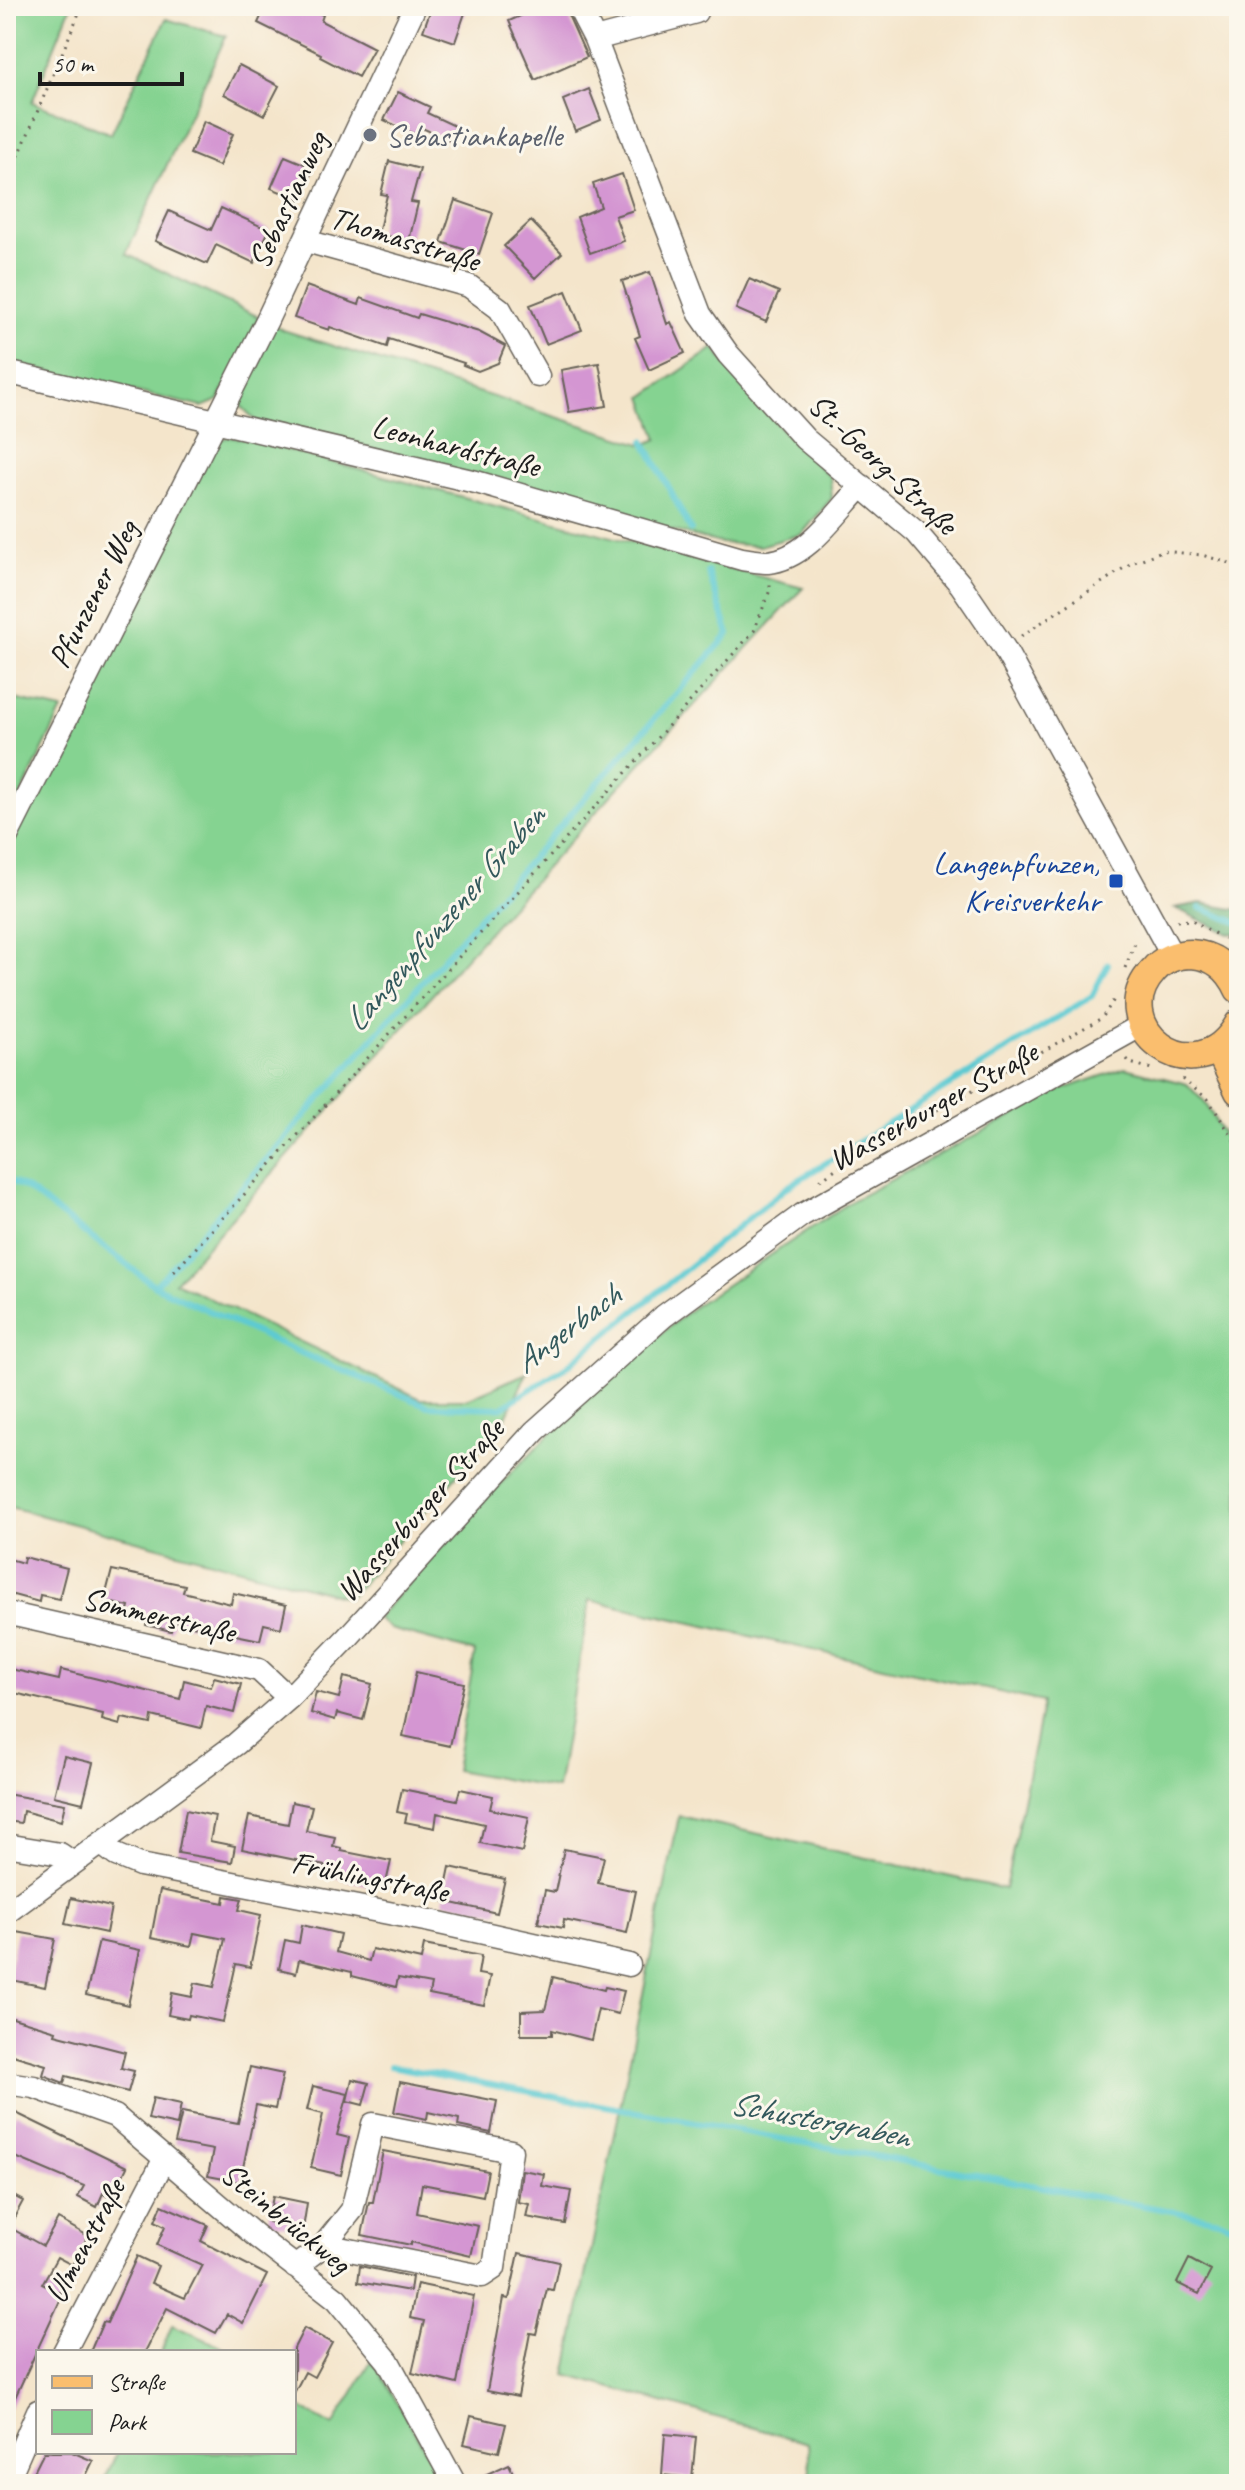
<svg xmlns="http://www.w3.org/2000/svg" width="1245" height="2490" viewBox="0 0 1245 2490" font-family="Caveat,sans-serif">
<style>
.green{fill:#85d391;stroke:#507856;stroke-width:2}
.forest{fill:#6cb57b;stroke:#44684c;stroke-width:2}
.lines{fill:none;stroke-linecap:round;stroke-linejoin:round}
.stream{stroke:#5dcad2;stroke-width:6}
.building{fill:#d496d2}
.minor-casing{stroke:#686259;stroke-width:25}
.major-casing{stroke:#686259;stroke-width:31}
.path{stroke:#686259;stroke-width:3;stroke-dasharray:2 6;stroke-linecap:butt}
.minor{stroke:#fff;stroke-width:22}
.major{stroke:#fabe6e;stroke-width:28}
.worship-dot{fill:#6b7280;stroke:#fbf7ec;stroke-width:3}
.transit-dot{fill:#1a4fb4;stroke:#fbf7ec;stroke-width:3}
.labels{text-anchor:middle;dominant-baseline:central;stroke-width:6;stroke-linejoin:round;paint-order:stroke}
.worship-label{font-size:32px;fill:#5b616d;stroke:#fbf7ec;text-anchor:start}
.street-label{font-size:32px;fill:#1c1c1c;stroke:#fbf7ec}
.transit-label{font-size:32px;fill:#164399;stroke:#fbf7ec;text-anchor:end}
.water-label{font-size:34px;font-style:italic;fill:#33595c;stroke:#fbf7ec}
</style>
<rect width="100%" height="100%" fill="#fbf7ec"/>
<filter id="ink" filterUnits="userSpaceOnUse"><feTurbulence type="fractalNoise" baseFrequency=".0125" numOctaves="2"/><feDisplacementMap in="SourceGraphic" scale="16" xChannelSelector="R" yChannelSelector="G"/><feConvolveMatrix kernelMatrix="1 2 1 2 8 2 1 2 1" color-interpolation-filters="sRGB"/></filter>
<filter id="wash" filterUnits="userSpaceOnUse"><feTurbulence type="fractalNoise" baseFrequency=".006" numOctaves="4" result="noise"/><feDisplacementMap in="SourceGraphic" scale="32" xChannelSelector="R" yChannelSelector="G"/><feGaussianBlur stdDeviation="1.8" result="paint"/><feColorMatrix in="noise" values="0 0 0 0 0 0 0 0 0 0 0 0 0 0 0 0 0 1.4 0 .05"/><feComposite in="paint" operator="in"/></filter>
<g filter="url(#wash)">
<rect width="100%" height="100%" fill="#f4e5cb"/>
<path class="green" d="M6,6H71L32,102L111,134L166,19L226,36L126,254L259,317L219,400L202,407L6,362Z
M271,323L283,330L644,445L658,439L643,397L714,348C749,396 787,437 830,477L832,498L802,534L760,546L720,543L256,421L237,402Z
M229,437L249,440L803,588L614,792L175,1282L421,1399H467L527,1373L503,1423L349,1598L6,1506V853L212,441Z
M6,697L62,710L6,826Z
M1125,1068L1187,1084L1206,1104L1239,1163V2484H811L808,2443L566,2375L679,1816L1005,1889L1043,1702L590,1600L557,1789L455,1770L475,1652L390,1629L377,1618L486,1498L602,1382L696,1305L853,1200L1061,1090Z
M172,2325L234,2352H161Z
M371,2362L377,2368L445,2484H103L117,2452H294V2404L333,2426Z"/>
<path class="forest" d="M1201,903L1239,910V933L1229,934L1175,908Z"/>
<g class="lines">
<path class="stream" d="M644,441L691,530
M1200,908L1239,923
M6,1179L27,1189L155,1286L296,1351L428,1406L501,1408L567,1366L786,1188L1092,996L1108,964
M155,1286L729,634L708,572
M390,2066L1220,2220L1239,2229"/>
</g>
<g id="blocks">
<path class="building" d="M266,6H305L323,15L321,21L374,48L358,77L320,57L321,54L258,23Z
M432,6H456L466,10L455,42L423,31Z
M543,6H564L587,57L535,80L509,21Z
M239,65L279,86L264,115L224,94Z
M589,89L601,120L575,131L563,100Z
M398,92L430,107L427,113L457,127L451,141L420,127L416,135L384,120Z
M204,121L233,134L219,166L190,154Z
M285,156L314,168L300,200L271,188Z
M389,161L420,169L411,202L418,203L409,241L378,234L387,195L381,194Z
M622,174L634,210L615,216L624,241L590,253L577,217L601,207L593,184Z
M455,200L493,213L479,254L441,242Z
M221,208L269,230L254,263L216,245L207,264L155,241L169,211L211,230Z
M531,221L562,253L535,278L504,246Z
M650,272L667,324L671,322L685,353L649,370L635,338L640,336L622,281Z
M749,279L779,292L766,322L736,309Z
M306,286L359,305L361,298L417,318L419,314L479,332L505,346L498,363L478,371L463,365L464,363L389,339L387,347L330,327L329,330L294,318Z
M566,291L582,330L546,344L530,305Z
M599,363L607,406L569,412L561,370Z
M24,1557L67,1568L59,1599L40,1595L39,1602L6,1593V1558L23,1563Z
M112,1570L185,1585L183,1592L231,1604L233,1593L286,1605L281,1628L264,1624L260,1640L173,1622L171,1631L146,1625L147,1620L127,1616L129,1607L104,1601Z
M6,1668L59,1680L61,1670L180,1699L184,1680L211,1687L214,1677L241,1684L234,1713L206,1706L201,1728L152,1716L151,1724L122,1718L120,1725L102,1720L103,1714L6,1691Z
M416,1672L464,1683L450,1746L403,1736Z
M344,1677L372,1684L363,1720L337,1713L335,1720L311,1713L316,1692L339,1698Z
M64,1756L93,1763L83,1803L54,1796Z
M402,1789L457,1800L460,1789L493,1796L490,1809L529,1817L522,1852L480,1843L484,1824L437,1813L435,1828L405,1822L407,1814L397,1812Z
M6,1794L65,1804L61,1821L23,1811L21,1823L6,1821Z
M292,1802L312,1806L306,1831L335,1837L333,1846L341,1848V1851L391,1861L386,1883L374,1881L373,1886L323,1875L325,1866L242,1849L249,1816L288,1824Z
M186,1810L215,1816L210,1841L235,1846L232,1862L178,1853Z
M564,1849L604,1857L598,1883L636,1891L627,1933L564,1920L563,1928L538,1923L545,1890L555,1892Z
M450,1867L505,1879L497,1913L443,1901Z
M160,1890L224,1903L225,1896L242,1899L239,1910L261,1915L250,1967L236,1964L223,2022L189,2015L188,2019L168,2015L172,1993L192,1997L195,1983L214,1987L225,1939L194,1933L191,1946L151,1938Z
M71,1898L111,1907L106,1933L65,1924Z
M302,1925L340,1934L336,1952L369,1961L372,1949L421,1960L424,1945L481,1956L478,1974L490,1976L484,2005L429,1994L431,1984L398,1978L396,1987L352,1976V1972L299,1960L296,1973L279,1969L285,1940L299,1943Z
M17,1932L55,1939L45,1987L7,1979Z
M99,1941L140,1950L128,2005L86,1995Z
M553,1977L604,1990L605,1987L624,1991L618,2014L598,2009L591,2040L552,2030V2035H521V2011L545,2010Z
M6,2016L56,2031L55,2034L125,2052L121,2068L134,2071L128,2092L66,2076L64,2083L43,2075L46,2065L6,2053Z
M250,2067L283,2074L275,2109L256,2105L240,2182L208,2176L213,2150L175,2143L182,2112L238,2123Z
M352,2079L369,2083L363,2105L347,2101Z
M400,2082L497,2101L491,2133L458,2126L459,2119L428,2112L427,2119L394,2112Z
M313,2086L348,2094L337,2135L349,2138L341,2175L311,2168L323,2114L307,2110Z
M153,2098L181,2104L177,2125L148,2119Z
M16,2113L127,2167L112,2198L103,2193L97,2207L78,2197L84,2186L6,2153V2134Z
M383,2151L488,2171L483,2196L422,2184L417,2213L478,2226L471,2256L411,2242V2245L362,2235L369,2202H373Z
M522,2170L544,2174L542,2186L571,2191L565,2224L526,2217L529,2204L518,2202Z
M6,2192L23,2201L9,2227L43,2246L58,2219L88,2236L72,2265L57,2257L42,2284L63,2294L6,2417Z
M273,2196L307,2203L303,2229L268,2222Z
M162,2205L208,2225L201,2241L267,2275L243,2323L227,2314L216,2333L167,2308L145,2352H90L103,2322L107,2323L137,2256L158,2266L151,2283L185,2298L202,2265L157,2245L165,2226L155,2221Z
M519,2253L559,2262L553,2290L547,2289L536,2334L530,2333L518,2397L487,2391L504,2298L509,2299Z
M1189,2259L1211,2271L1199,2294L1177,2283Z
M360,2266L412,2277L410,2291L358,2282Z
M417,2284L474,2296L457,2384L412,2373L424,2321L410,2318Z
M304,2328L332,2343L314,2377L305,2372L294,2393V2348Z
M471,2416L506,2424L499,2452L464,2444Z
M665,2434L696,2437L692,2478L662,2475Z
M44,2452H72L93,2461L82,2484H39L30,2480Z
M509,2464L518,2484H469V2482Z"/>
</g>
</g>
<g filter="url(#ink)">
<use href="#blocks" fill-opacity="0" stroke="#686259" stroke-width="2"/>
<g class="lines">
<defs>
<path id="minor" d="M578,6L595,39L700,314L728,354L805,439L916,532L961,585L1004,648L1173,957
M595,39L696,12L699,6
M306,241L469,286L500,309L538,376
M6,372L476,482L742,559C750,560 760,562 768,562C807,559 837,512 862,486
M6,838L267,320L415,6
M6,1613L259,1670L289,1698
M102,1844L116,1855L140,1865L430,1921L629,1965
M6,1845L60,1854L73,1863
M6,1913L236,1744L289,1698L347,1638L535,1431L664,1316L802,1215L1142,1025
M6,2083L34,2087L115,2116L257,2237L337,2299L388,2361L455,2484
M295,2267L324,2245L482,2276L494,2268L511,2151L373,2124L352,2210L324,2245
M64,2352L164,2160
M6,2484L38,2411"/>
<path id="major" d="M1239,989C1230,969 1214,955 1191,954C1176,954 1162,960 1153,971C1103,1025 1195,1100 1239,1024
M1219,1049L1239,1091"/>
</defs>
<use href="#minor" class="minor-casing"/>
<use href="#major" class="major-casing"/>
<path class="path" d="M6,186L82,6
M1021,636L1130,564L1162,551L1202,555L1239,566
M1177,921L1192,920L1217,935
M1224,938L1239,941
M1125,968L1135,943L1139,940
M1127,1059L1130,1063L1152,1069
M1182,1079L1208,1099L1239,1148
M820,1180L851,1158L1102,1018L1115,998
M174,1272L754,631L770,590V581"/>
<use href="#minor" class="minor"/>
<use href="#major" class="major"/>
</g>
</g>
<circle class="worship-dot" cx="370" cy="135" r="8"/>
<rect class="transit-dot" x="1108" y="873" width="16" height="16" rx="4"/>
<g class="labels">
<g class="worship-label">
<text x="386" y="135">Sebastiankapelle</text>
</g>
<g class="street-label">
<text transform="translate(288 200) rotate(-65)">Sebastianweg</text>
<text transform="translate(405 239) rotate(17)">Thomasstraße</text>
<text transform="translate(456 446) rotate(14)">Leonhardstraße</text>
<text transform="translate(883 464) rotate(43)">St.-Georg-Straße</text>
<text transform="translate(93 594) rotate(-63)">Pfunzener Weg</text>
<text transform="translate(933 1106) rotate(-29)">Wasserburger Straße</text>
<text transform="translate(420 1510) rotate(-48)">Wasserburger Straße</text>
<text transform="translate(159 1615) rotate(13)">Sommerstraße</text>
<text transform="translate(370 1877) rotate(11)">Frühlingstraße</text>
<text transform="translate(286 2218) rotate(39)">Steinbrückweg</text>
<text transform="translate(85 2241) rotate(-62)">Ulmenstraße</text>
</g>
<g class="transit-label">
<text x="1100" y="863">Langenpfunzen,<tspan x="1100" dy="37">Kreisverkehr</tspan></text>
</g>
<g class="water-label">
<text transform="translate(444 918) rotate(-49)">Langenpfunzener Graben</text>
<text transform="translate(567 1328) rotate(-37)">Angerbach</text>
<text transform="translate(820 2119) rotate(11)">Schustergraben</text>
</g>
</g>
<rect width="1245" height="2490" fill="none" stroke="#fbf7ec" stroke-width="32"/>
<rect x="36" y="2350" width="260" height="104" fill="#fbf7ec" stroke="#a29f99" stroke-width="2"/>
<rect x="52" y="2376" width="40" height="12" fill="#fabe6e" stroke="#a29f99" stroke-width="2"/>
<text x="108" y="2390" font-size="24" fill="#1c1c1c">Straße</text>
<rect x="52" y="2410" width="40" height="24" fill="#85d391" stroke="#a29f99" stroke-width="2"/>
<text x="108" y="2430" font-size="24" fill="#1c1c1c">Park</text>
<path d="M40 72v12h142v-12" fill="none" stroke="#1c1c1c" stroke-width="4"/>
<text x="52" y="72" font-size="24" fill="#1c1c1c" stroke="#fbf7ec" stroke-width="6" paint-order="stroke">50 m</text>
</svg>
